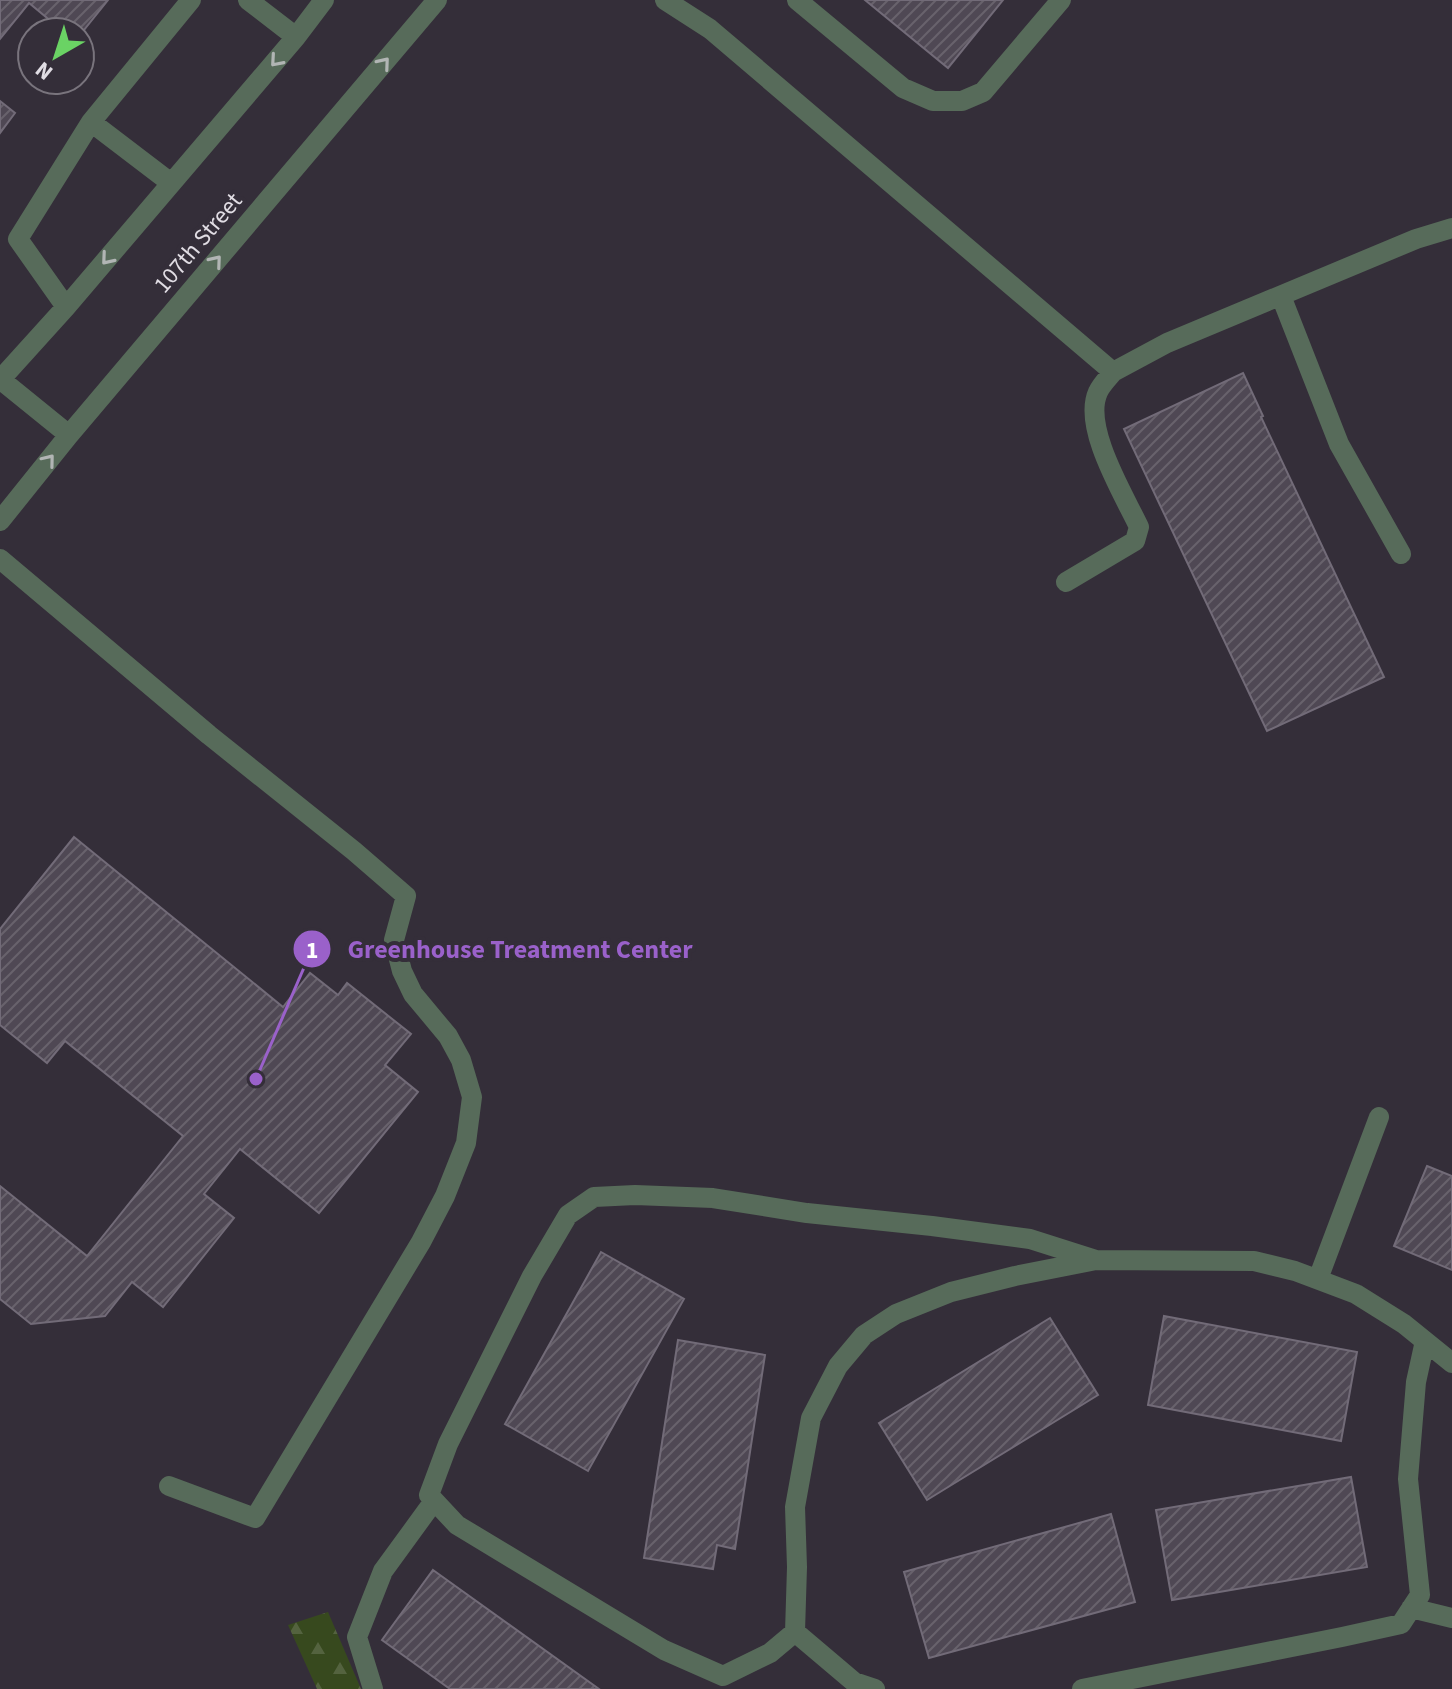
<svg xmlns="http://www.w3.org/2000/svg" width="1452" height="1689" viewBox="0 0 1452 1689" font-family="'Source Sans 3',sans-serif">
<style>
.forest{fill:url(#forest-firs)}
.building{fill:url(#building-hatch);stroke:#726b78;stroke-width:2}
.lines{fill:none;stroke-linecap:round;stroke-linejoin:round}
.minor{stroke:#576b5a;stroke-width:20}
.oneway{stroke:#b1b5b4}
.labels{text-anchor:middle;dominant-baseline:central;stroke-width:8;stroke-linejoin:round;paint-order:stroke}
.street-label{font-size:24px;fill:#e1dde4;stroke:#342e39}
.leader{fill:none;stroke:#9a61ca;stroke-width:3}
.callout-dot{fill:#9a61ca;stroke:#342e39;stroke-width:3}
.mark-label{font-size:24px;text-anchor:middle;font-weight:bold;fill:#fff}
.callout-label{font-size:26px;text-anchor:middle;font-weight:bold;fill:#9a61ca;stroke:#342e39;stroke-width:8;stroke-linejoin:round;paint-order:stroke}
</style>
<defs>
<pattern id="forest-firs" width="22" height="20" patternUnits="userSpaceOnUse" patternTransform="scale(2)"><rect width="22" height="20" fill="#37491e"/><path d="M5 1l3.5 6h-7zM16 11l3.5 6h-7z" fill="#54633f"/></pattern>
<pattern id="building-hatch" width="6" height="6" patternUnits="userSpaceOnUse" patternTransform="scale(2)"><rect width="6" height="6" fill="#4f4854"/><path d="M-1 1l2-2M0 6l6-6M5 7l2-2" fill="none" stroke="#68626c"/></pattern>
</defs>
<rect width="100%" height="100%" fill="#342e39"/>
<path class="forest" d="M328,1612L361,1689H317L288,1625Z"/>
<path class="building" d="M0,0H108L80,35V32H64L29,3L0,39Z
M865,0H1003L948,68Z
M0,101L15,113L0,133Z
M1243,373L1263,416L1261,417L1384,677L1267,731L1124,429Z
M74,837L283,1007L310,973L338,995L347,983L411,1034L385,1065L418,1092L319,1213L240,1149L204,1194L234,1218L163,1307L132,1282L105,1316L31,1324L0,1299V1186L87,1256L183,1136L65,1041L47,1063L0,1025V929Z
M1427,1166L1452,1176V1270L1394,1246Z
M601,1252L684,1299L588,1471L505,1424Z
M1164,1316L1357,1352L1341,1441L1148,1405Z
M1050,1318L1098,1395L927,1500L879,1423Z
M678,1340L765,1355L735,1549L717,1545L713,1569L644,1558Z
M1351,1477L1367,1567L1172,1600L1156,1510Z
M1111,1514L1135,1602L929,1658L904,1572Z
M433,1570L599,1689H450L382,1640Z"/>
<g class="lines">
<path class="minor" d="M248,0L296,37
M665,0L710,29L1113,372L1167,343L1416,239L1452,228
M797,0L903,88L933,101H962L983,92L1061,0
M91,122L171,183
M1281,296L1339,444L1401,554
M66,307L18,239L91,122L191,0
M0,379L69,435
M0,380L66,307L296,37L324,0
M0,521L69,435L437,0
M0,559L209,735L354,851L406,896L394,940L402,971L413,994L448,1036L461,1060L472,1097L466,1143L445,1196L421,1242L255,1518L169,1486
M1066,582L1135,541L1139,527C1124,495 1082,427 1098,392C1101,385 1108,378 1113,372
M1318,1279L1379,1117
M1411,1608L1452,1618
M795,1632L770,1653L723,1676L664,1650L457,1525L429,1495L448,1444L532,1276L568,1215L594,1197L635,1195L713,1198L807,1213L932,1226L1030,1239L1096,1260
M373,1689L357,1637L383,1571L434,1501
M875,1689L854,1682L795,1632L797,1567L795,1507L811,1418L838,1366L864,1335L896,1314L951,1292L1015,1276L1096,1260L1254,1261L1295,1271L1356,1294L1404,1324L1452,1363
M1082,1689L1342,1637L1401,1624L1420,1595L1408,1479L1416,1382L1425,1341"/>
</g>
<defs><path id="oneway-chevron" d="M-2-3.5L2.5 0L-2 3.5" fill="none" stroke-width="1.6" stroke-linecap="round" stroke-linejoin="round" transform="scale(2)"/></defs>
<g class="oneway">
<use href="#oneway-chevron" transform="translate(276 61) rotate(131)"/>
<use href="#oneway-chevron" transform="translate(384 63) rotate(-50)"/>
<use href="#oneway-chevron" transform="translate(107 259) rotate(130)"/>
<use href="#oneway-chevron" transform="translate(216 261) rotate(-50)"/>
<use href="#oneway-chevron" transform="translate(49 460) rotate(-51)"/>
</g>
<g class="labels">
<g class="street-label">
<text transform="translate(198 243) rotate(-50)">107th Street</text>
</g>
</g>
<path class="leader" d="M256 1079L312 949"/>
<g class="callout-dot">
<circle cx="256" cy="1079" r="8"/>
<circle cx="312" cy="949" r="20"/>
</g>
<g class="mark-label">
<text x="312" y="958">1</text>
</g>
<g class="callout-label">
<text x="520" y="958">Greenhouse Treatment Center</text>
</g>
<g transform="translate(56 56) rotate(219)"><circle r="38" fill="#342e39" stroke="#79747d" stroke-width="2"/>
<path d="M0-6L14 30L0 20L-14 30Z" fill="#6ad364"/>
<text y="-12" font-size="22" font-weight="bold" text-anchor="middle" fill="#e1dde4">N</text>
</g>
</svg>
